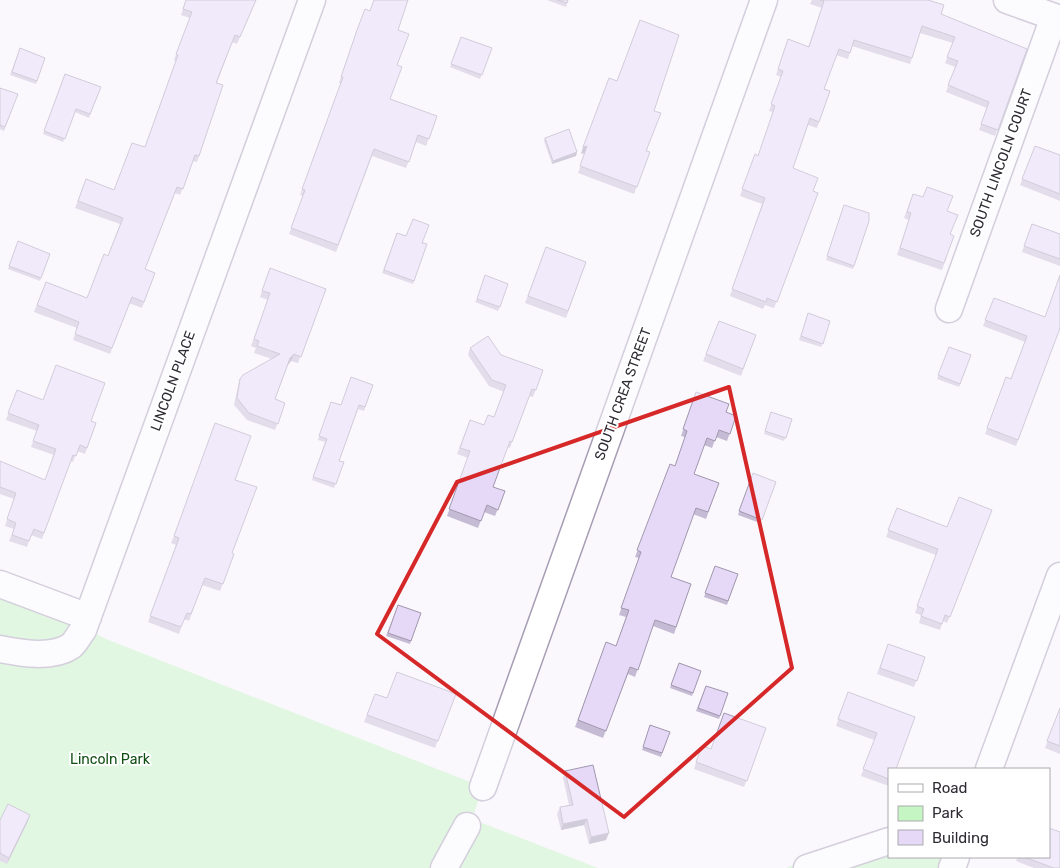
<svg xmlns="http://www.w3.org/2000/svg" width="1060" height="868" viewBox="0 0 1060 868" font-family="Rubik,sans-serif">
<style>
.park{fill:#c5f5c2}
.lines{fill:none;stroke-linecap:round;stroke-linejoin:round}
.minor-casing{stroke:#a79db4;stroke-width:29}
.minor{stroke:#fff;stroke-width:26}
.wall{fill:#c6bbd5}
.shaded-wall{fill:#a198ae}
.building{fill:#e6d9f8;stroke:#a198ae}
.marked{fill:none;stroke:#d62828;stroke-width:4;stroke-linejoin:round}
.labels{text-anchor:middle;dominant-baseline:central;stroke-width:4;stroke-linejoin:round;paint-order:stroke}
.street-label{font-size:14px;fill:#2f2b34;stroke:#fff}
.park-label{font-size:14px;fill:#0f4e12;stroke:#fff}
</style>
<rect width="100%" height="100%" fill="#faf8fd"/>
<path class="park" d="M0,594L74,622L106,639L483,787L472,819L598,868H0Z
M889,826V857H942L938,868H786Z"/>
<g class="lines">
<defs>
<path id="minor" d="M1007,0L1060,19
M949,309L1054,17
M0,584L88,617
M0,649C20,653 52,659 71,646C75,643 79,635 83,630L312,0
M989,769L1060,576
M483,787L764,0
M444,868L467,826
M807,868L889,841
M952,868L956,857"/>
</defs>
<use href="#minor" class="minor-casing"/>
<use href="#minor" class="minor"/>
</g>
<path class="wall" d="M186,0H256L237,44L232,42L217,83L223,85L197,162L193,161L180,195L175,193L145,269L155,273L142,308L129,303L110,354L73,340L77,328L34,312L46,282L87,298L108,256L120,224L75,208L86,179L114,190L145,147L176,61L174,60L190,18L181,15Z
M547,0H568L566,7Z
M812,0H928L941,14L1027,49L995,136L979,130L987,108L946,92L955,67L945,63L953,43L920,33L910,64L852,46L848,59L836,55L824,89L830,91L817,128L808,125L793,168L813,191L818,193L774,308L765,305L763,309L730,296L762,204L740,196L755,154L758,156L773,112L769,111L781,77L776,75L788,39L808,47L822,8L810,4Z
M398,30L397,65L390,99L437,116L426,146L416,142L406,168L372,156L336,252L289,234L303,196L300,195L341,84L339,83L355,36Z
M461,37L492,48L480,79L450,67Z
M20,48L45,58L36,84L10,75Z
M65,74L101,87L89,118L75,112L63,142L43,134Z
M0,88L18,94L4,131L0,129Z
M654,111L647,151L650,152L634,194L578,173L585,153L581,154Z
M545,138L577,152L576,156L552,164L544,141Z
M1035,146L1060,155V201L1020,185Z
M913,194L947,211L951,235L954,236L942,270L897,255L909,220L904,218Z
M844,205L869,221L853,269L826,260Z
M1032,224L1060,234V266L1022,252Z
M397,233L427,244L413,284L382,273Z
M18,241L50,254L40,281L8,269Z
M546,247L586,262L566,318L525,303Z
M270,268L326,289L298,363L291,361L288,365L275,399L285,403L275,430L247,420L234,405L238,386L240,379L272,359L254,353L256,348L251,346L268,300L260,297Z
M994,298L1045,317L1060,328L1016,446L985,434L1006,377L1011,379L1025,342L983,326Z
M477,299L500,307L498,311L475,302Z
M808,313L830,321L821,347L799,340Z
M719,321L756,335L741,376L703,361Z
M949,347L971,355L959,387L937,379Z
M470,348L501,355L543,370L533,397L529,396L510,448L507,447L493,487L505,491L495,516L484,512L478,528L447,516L468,458L457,454L470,420L484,425L494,417L504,392L489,386L468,355Z
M373,385L364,411L358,409L339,461L344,462L334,488L312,480L325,442L318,440L331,402L341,405Z
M17,390L96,423L85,454L77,451L73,462L70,461L42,539L31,535L27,547L9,541L14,529L5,526L14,499L0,494V461L45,480L54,455L31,447L37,431L6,420Z
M696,392L726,412L736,416L727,441L716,437L712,448L704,445L694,474L719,483L706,519L693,514L671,577L691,584L674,634L653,626L635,677L628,674L603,738L575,727L606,642L616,646L626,617L619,615L639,558L635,557L670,464L675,466L685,437L681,436Z
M771,412L792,419L784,441L764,434Z
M753,473L776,482L760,523L738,515Z
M235,480L232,553L234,554L220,591L202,585L189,621L184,619L179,634L148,622L176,545L171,543L174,536Z
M897,508L947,527L992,510L947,623L943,621L940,630L919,623L921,615L915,613L936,555L886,537Z
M715,566L738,574L727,605L704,597Z
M398,605L421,613L410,644L386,636Z
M888,644L925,657L914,687L877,674Z
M679,663L701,671L692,696L670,688Z
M706,686L728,693L719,719L696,711Z
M848,692L915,717L889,769V786L861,776L874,740L836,726Z
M375,694L387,698L456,694L435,748L364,722Z
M1060,708V754L1045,748Z
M650,725L670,732L661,757L642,750Z
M766,728L744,787L694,769L696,762L711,749Z
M565,771L606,840L589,844L584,825L561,830L557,814L560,807L569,805L563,778Z
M0,820L28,821L7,864L0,861Z
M1018,857H1049L1060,868H1034L1016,861Z"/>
<path class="shaded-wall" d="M587,146L585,153L581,154L583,147Z
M577,152L576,156L552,164L553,161Z
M294,354L291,361L288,365L290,358Z
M30,815L28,821L7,864L9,858Z
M587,819L584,825L561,830L563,824Z
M609,833L606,840L589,844L591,837Z"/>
<path class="building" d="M186,0H256L240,37L235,35L216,83L223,85L199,156L195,155L183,189L177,187L145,269L155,273L144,302L132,297L112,348L75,334L79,322L37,305L46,282L87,298L104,254L108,256L123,218L78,201L86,179L114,190L132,143L145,147L178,55L176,54L192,12L183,9Z
M374,0H408L398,30L409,34L397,65L402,67L390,99L437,116L429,139L418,135L409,162L374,149L338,245L291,228L305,190L302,189L343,77H341L357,30L365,9L370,11Z
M557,0H568L567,3Z
M820,0H928L944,5L941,14L1027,49L998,130L981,124L989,102L948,85L958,61L947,57L955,37L922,26L912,58L854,40L850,53L839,49L824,89L830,91L819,122L810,118L793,168L818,178L813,191L818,193L777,302L767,298L766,302L732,289L765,198L742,189L755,154L758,156L775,106L771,104L783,71L778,69L788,39L809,47L824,1Z
M640,20L679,35L654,111L661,113L646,151L650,152L637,187L580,166L587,146L583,147L609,78L617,81Z
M461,37L492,48L482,75L451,64Z
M20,48L45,58L37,81L12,72Z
M65,74L101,87L90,114L76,109L65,139L44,131Z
M0,88L18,94L5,127L0,125Z
M569,129L577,152L553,161L545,138Z
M1035,146L1060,155V194L1022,179Z
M927,187L953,196L947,211L958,215L950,234L954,236L944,263L900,248L911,213L907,212L913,194L923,197Z
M844,205L869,213V221L854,266L827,256Z
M413,219L429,225L422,243L427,244L414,281L384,270L397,233L406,236Z
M1032,224L1060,234V259L1024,246Z
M18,241L50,254L41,278L9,266Z
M546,247L586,262L568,311L528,296Z
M270,268L326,289L301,357L294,354L290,358L275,399L285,403L278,424L249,413L237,398L240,379L243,375L280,354L257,346L259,341L254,339L270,293L262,291Z
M485,275L508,284L500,307L477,299Z
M1060,275V328L1018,440L987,428L1006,377L1011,379L1027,336L985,320L994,298L1045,317Z
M808,313L830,321L823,344L801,336Z
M719,321L756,335L743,369L706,354Z
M488,336L501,355L543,370L536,390L532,389L512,442L510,441L493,487L505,491L498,510L487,505L481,521L449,509L470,451L460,448L470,420L484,425L488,415L494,417L506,385L492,380L470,348Z
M949,347L971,355L960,384L938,375Z
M56,365L105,383L91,421L96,423L87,448L80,445L76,456L73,455L44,533L34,529L29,541L12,535L16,523L7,519L16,493L0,487V461L45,480L56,449L33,441L39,425L8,413L17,390L43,400Z
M351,377L373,385L365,407L359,405L339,461L344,462L336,484L313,477L327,439L319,436L331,402L341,405Z
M696,392L729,404L726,412L736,416L730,434L719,430L715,441L707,438L694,474L719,483L708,512L696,508L671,577L691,584L676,627L655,620L638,670L630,667L606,731L578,720L606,642L616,646L629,610L621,608L641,552L637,550L670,464L675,466L687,431L683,429Z
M771,412L792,419L786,438L765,431Z
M215,423L251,436L235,480L257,487L232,553L234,554L223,584L205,578L191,614L187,613L181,627L150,616L179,538L174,536Z
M753,473L776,482L762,520L739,511Z
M959,497L992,510L950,617L945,615L942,624L921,616L924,609L917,606L938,549L888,530L897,508L947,527Z
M715,566L738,574L728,601L705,593Z
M398,605L421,613L411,641L388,633Z
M888,644L925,657L917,681L880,668Z
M679,663L701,671L693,693L671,685Z
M397,672L456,694L438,741L367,715L375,694L387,698Z
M706,686L728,693L720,716L698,708Z
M848,692L915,717L896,769H889V779L863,769L877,733L838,719Z
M1060,708V746L1047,741Z
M724,713L766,728L747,781L696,762L702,746L711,749Z
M650,725L670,732L662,753L643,747Z
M593,765L609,833L591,837L587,819L563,824L560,807L573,805L565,771Z
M8,804L30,815L9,858L0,853V820Z
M1049,828L1060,832V868H1054L1024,857H1049Z"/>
<path d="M0 0H1060V868H0ZM729,387L792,668L624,817L377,634L457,482Z" fill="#faf8fd" fill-opacity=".55" fill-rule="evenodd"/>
<path class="marked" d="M729,387L792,668L624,817L377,634L457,482Z"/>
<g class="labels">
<g class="street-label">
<text transform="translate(1001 163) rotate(-70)">SOUTH LINCOLN COURT</text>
<text transform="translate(173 381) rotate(-70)">LINCOLN PLACE</text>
<text transform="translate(623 394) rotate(-70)">SOUTH CREA STREET</text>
</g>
<g class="park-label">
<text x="110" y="759">Lincoln Park</text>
</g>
</g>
<rect x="888" y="768" width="162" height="90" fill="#ffffff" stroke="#acaaae"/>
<rect x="898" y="784" width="25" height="8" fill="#ffffff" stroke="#acaaae"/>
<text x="932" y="793" font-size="15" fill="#2f2b34">Road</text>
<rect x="898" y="806" width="25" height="15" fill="#c5f5c2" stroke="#acaaae"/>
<text x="932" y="818" font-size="15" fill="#2f2b34">Park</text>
<rect x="898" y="830" width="25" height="15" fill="#e6d9f8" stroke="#acaaae"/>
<text x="932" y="843" font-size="15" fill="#2f2b34">Building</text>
</svg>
